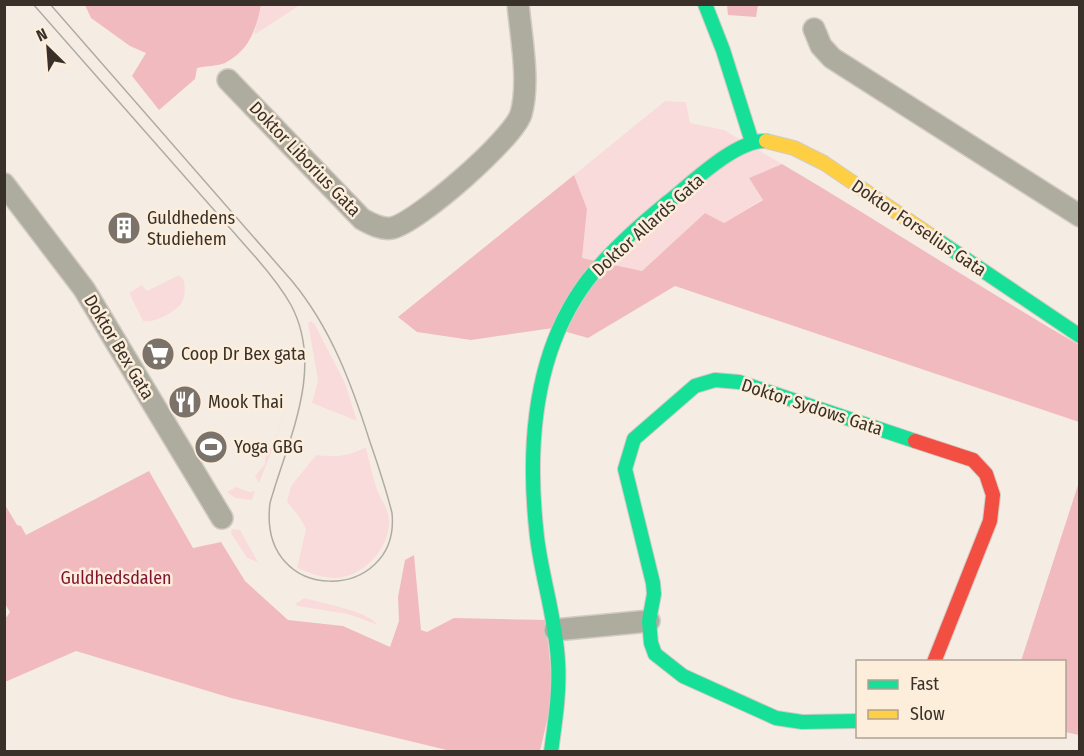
<svg xmlns="http://www.w3.org/2000/svg" width="1084" height="756" viewBox="0 0 1084 756" font-family="'Fira Sans Condensed',sans-serif">
<style>
.green{fill:#fadbdb}
.forest{fill:#f1babf}
.lines{fill:none;stroke-linecap:round;stroke-linejoin:round}
.street-casing{stroke:#d2cbc4;stroke-width:24}
.fast-casing{stroke:#d2cbc4;stroke-width:16}
.slow-casing{stroke:#d2cbc4;stroke-width:16}
.jam-casing{stroke:#d2cbc4;stroke-width:16}
.street{stroke:#aeab9f;stroke-width:21}
.fast{stroke:#16e098;stroke-width:14}
.slow{stroke:#ffcf43;stroke-width:14}
.jam{stroke:#f24e42;stroke-width:14}
.tram{stroke:#afaca3;stroke-width:1.5}
.labels{text-anchor:middle;dominant-baseline:central;stroke-width:5;stroke-linejoin:round;paint-order:stroke}
.street-label{font-size:18px;fill:#393129;stroke:#fdeedc}
.poi-label{font-size:18px;fill:#393129;stroke:#fdeedc;text-anchor:start}
.park-label{font-size:18px;fill:#7f1235;stroke:#fdeedc}
</style>
<rect width="100%" height="100%" fill="#f5ede4"/>
<path class="green" d="M261,5H300L254,35Z
M665,101L686,102L690,123L724,130L782,164L749,178L763,199L724,223L705,213L642,271L582,258L587,209L574,175Z
M179,275L184,280C185,289 186,296 181,304C175,312 153,324 143,321L129,293L142,285L147,291Z
M311,321L315,325L345,383L357,421L312,403L318,380L308,323Z
M289,397L271,453L259,483L255,476L265,464L266,448H272Z
M366,447C369,461 372,474 376,487C380,499 389,508 389,521C390,549 361,579 333,578C320,577 309,573 297,568L306,529L300,518L287,502L291,486L316,455C336,457 348,457 366,447Z
M236,487L250,492L255,491L252,500L235,498L227,492Z
M232,529L240,530L258,562L247,558L231,533Z
M305,598C324,604 366,610 378,625L348,614L297,606L296,603Z"/>
<path class="forest" d="M85,5H261C256,29 250,50 225,63C218,66 206,66 197,68L195,79L159,110L132,76L146,53L130,46L91,18Z
M727,5V4L758,5L756,17L728,15Z
M782,164C882,223 979,287 1079,345V422L675,286L588,338L553,328L471,340L417,332L398,317L574,175L587,209L582,258L642,271L705,213L724,223L763,200L749,178Z
M149,471L193,548L221,542L245,581L288,620L343,626L390,647L399,621L398,597L405,560L414,555L421,630L427,632L454,618L546,620L553,695L540,751H451L231,698L76,651L5,682V619L10,612L5,604L4,503L17,525L21,526L26,535Z
M1079,482L1080,735H1079L1065,732L1064,662L1021,661Z"/>
<g class="lines">
<defs>
<path id="street" d="M814,29L821,46L832,58L1080,216
M228,80L362,219C371,224 382,230 392,228C418,222 513,139 521,114C530,82 521,37 518,4
M4,184L84,289L222,518
M555,630L649,621"/>
<path id="fast" d="M705,4L723,50L752,142
M936,239L1080,336
M858,721L802,722L776,718L683,676L655,654L651,643L649,621L654,594L653,583L625,469L634,439L695,386L715,380L739,382L915,441
M551,752C555,722 560,692 558,662C556,619 542,579 537,537C527,450 533,353 587,281C610,251 639,226 668,202C692,183 735,140 766,141"/>
<path id="slow" d="M766,141L794,148L824,163L936,239"/>
<path id="jam" d="M915,441L973,460L986,474L993,495L990,521L934,662"/>
</defs>
<use href="#street" class="street-casing"/>
<use href="#fast" class="fast-casing"/>
<use href="#slow" class="slow-casing"/>
<use href="#jam" class="jam-casing"/>
<use href="#street" class="street"/>
<use href="#fast" class="fast"/>
<use href="#slow" class="slow"/>
<use href="#jam" class="jam"/>
<path class="tram" d="M33,4L258,260C270,274 282,289 291,305C325,369 288,439 270,503C257,608 401,603 392,513C386,489 378,465 370,442C352,385 331,328 292,281L50,4"/>
</g>
<defs>
<symbol id="building-disc" viewBox="-11 -11 22 22"><circle r="9.5" fill="#7b736a" stroke="#fdeedc"/><path d="M-4-6H4V6H1V3H-1V6H-4ZM-2.5-4.3h1.7v1.8h-1.7ZM.8-4.3h1.7v1.8H.8ZM-2.5-1h1.7V.8h-1.7ZM.8-1h1.7V.8H.8Z" fill="#fff"/></symbol>
<symbol id="supermarket-disc" viewBox="-11 -11 22 22"><circle r="9.5" fill="#7b736a" stroke="#fdeedc"/><path d="M-6-5.5h2.5l.6 2H6L4.5 2H-2.5L-4.4-4H-6ZM-1.5 3.2a1.3 1.3 0 1 0 .1 0ZM3 3.2a1.3 1.3 0 1 0 .1 0Z" fill="#fff"/></symbol>
<symbol id="restaurant-disc" viewBox="-11 -11 22 22"><circle r="9.5" fill="#7b736a" stroke="#fdeedc"/><path d="M-5-6h1v4h1v-4h1v4h1v-4h1v5L-1.5 .5V6h-2V.5L-5-1ZM5-6V6H3V1.5H1.5Q1.5-4 5-6Z" fill="#fff"/></symbol>
<symbol id="stadium-disc" viewBox="-11 -11 22 22"><circle r="9.5" fill="#7b736a" stroke="#fdeedc"/><path d="M0-5a6.5 5 0 1 0 0 10a6.5 5 0 1 0 0-10ZM-3.5-1.8h7v3.6h-7Z" fill="#fff"/></symbol>
</defs>
<g fill-rule="evenodd">
<use href="#building-disc" x="105" y="209" width="38" height="38"/>
<use href="#supermarket-disc" x="139" y="335" width="38" height="38"/>
<use href="#restaurant-disc" x="166" y="383" width="38" height="38"/>
<use href="#stadium-disc" x="192" y="428" width="38" height="38"/>
</g>
<g class="labels">
<g class="street-label">
<text transform="translate(305 159) rotate(46)">Doktor Liborius Gata</text>
<text transform="translate(648 225) rotate(-42)">Doktor Allards Gata</text>
<text transform="translate(919 228) rotate(34)">Doktor Forselius Gata</text>
<text transform="translate(119 347) rotate(59)">Doktor Bex Gata</text>
<text transform="translate(812 407) rotate(18)">Doktor Sydows Gata</text>
</g>
<g class="poi-label">
<text x="147" y="218">Guldhedens<tspan x="147" dy="21">Studiehem</tspan></text>
<text x="181" y="354">Coop Dr Bex gata</text>
<text x="208" y="402">Mook Thai</text>
<text x="234" y="447">Yoga GBG</text>
</g>
<g class="park-label">
<text x="116" y="578">Guldhedsdalen</text>
</g>
</g>
<rect width="1084" height="756" fill="none" stroke="#393129" stroke-width="12"/>
<rect x="856" y="660" width="210" height="78" fill="#fdeedc" stroke="#afa294" stroke-width="1.5"/>
<rect x="868" y="680" width="30" height="9" fill="#16e098" stroke="#afa294" stroke-width="1.5"/>
<text x="910" y="690" font-size="18" fill="#393129">Fast</text>
<rect x="868" y="710" width="30" height="9" fill="#ffcf43" stroke="#afa294" stroke-width="1.5"/>
<text x="910" y="720" font-size="18" fill="#393129">Slow</text>
<g transform="translate(48 48) rotate(335)" stroke="#fdeedc" stroke-width="4.5" paint-order="stroke">
<path d="M0-4.5L10 22L0 15L-10 22Z" fill="#393129"/>
<text y="-9" font-size="16" font-weight="bold" text-anchor="middle" fill="#393129">N</text>
</g>
</svg>
